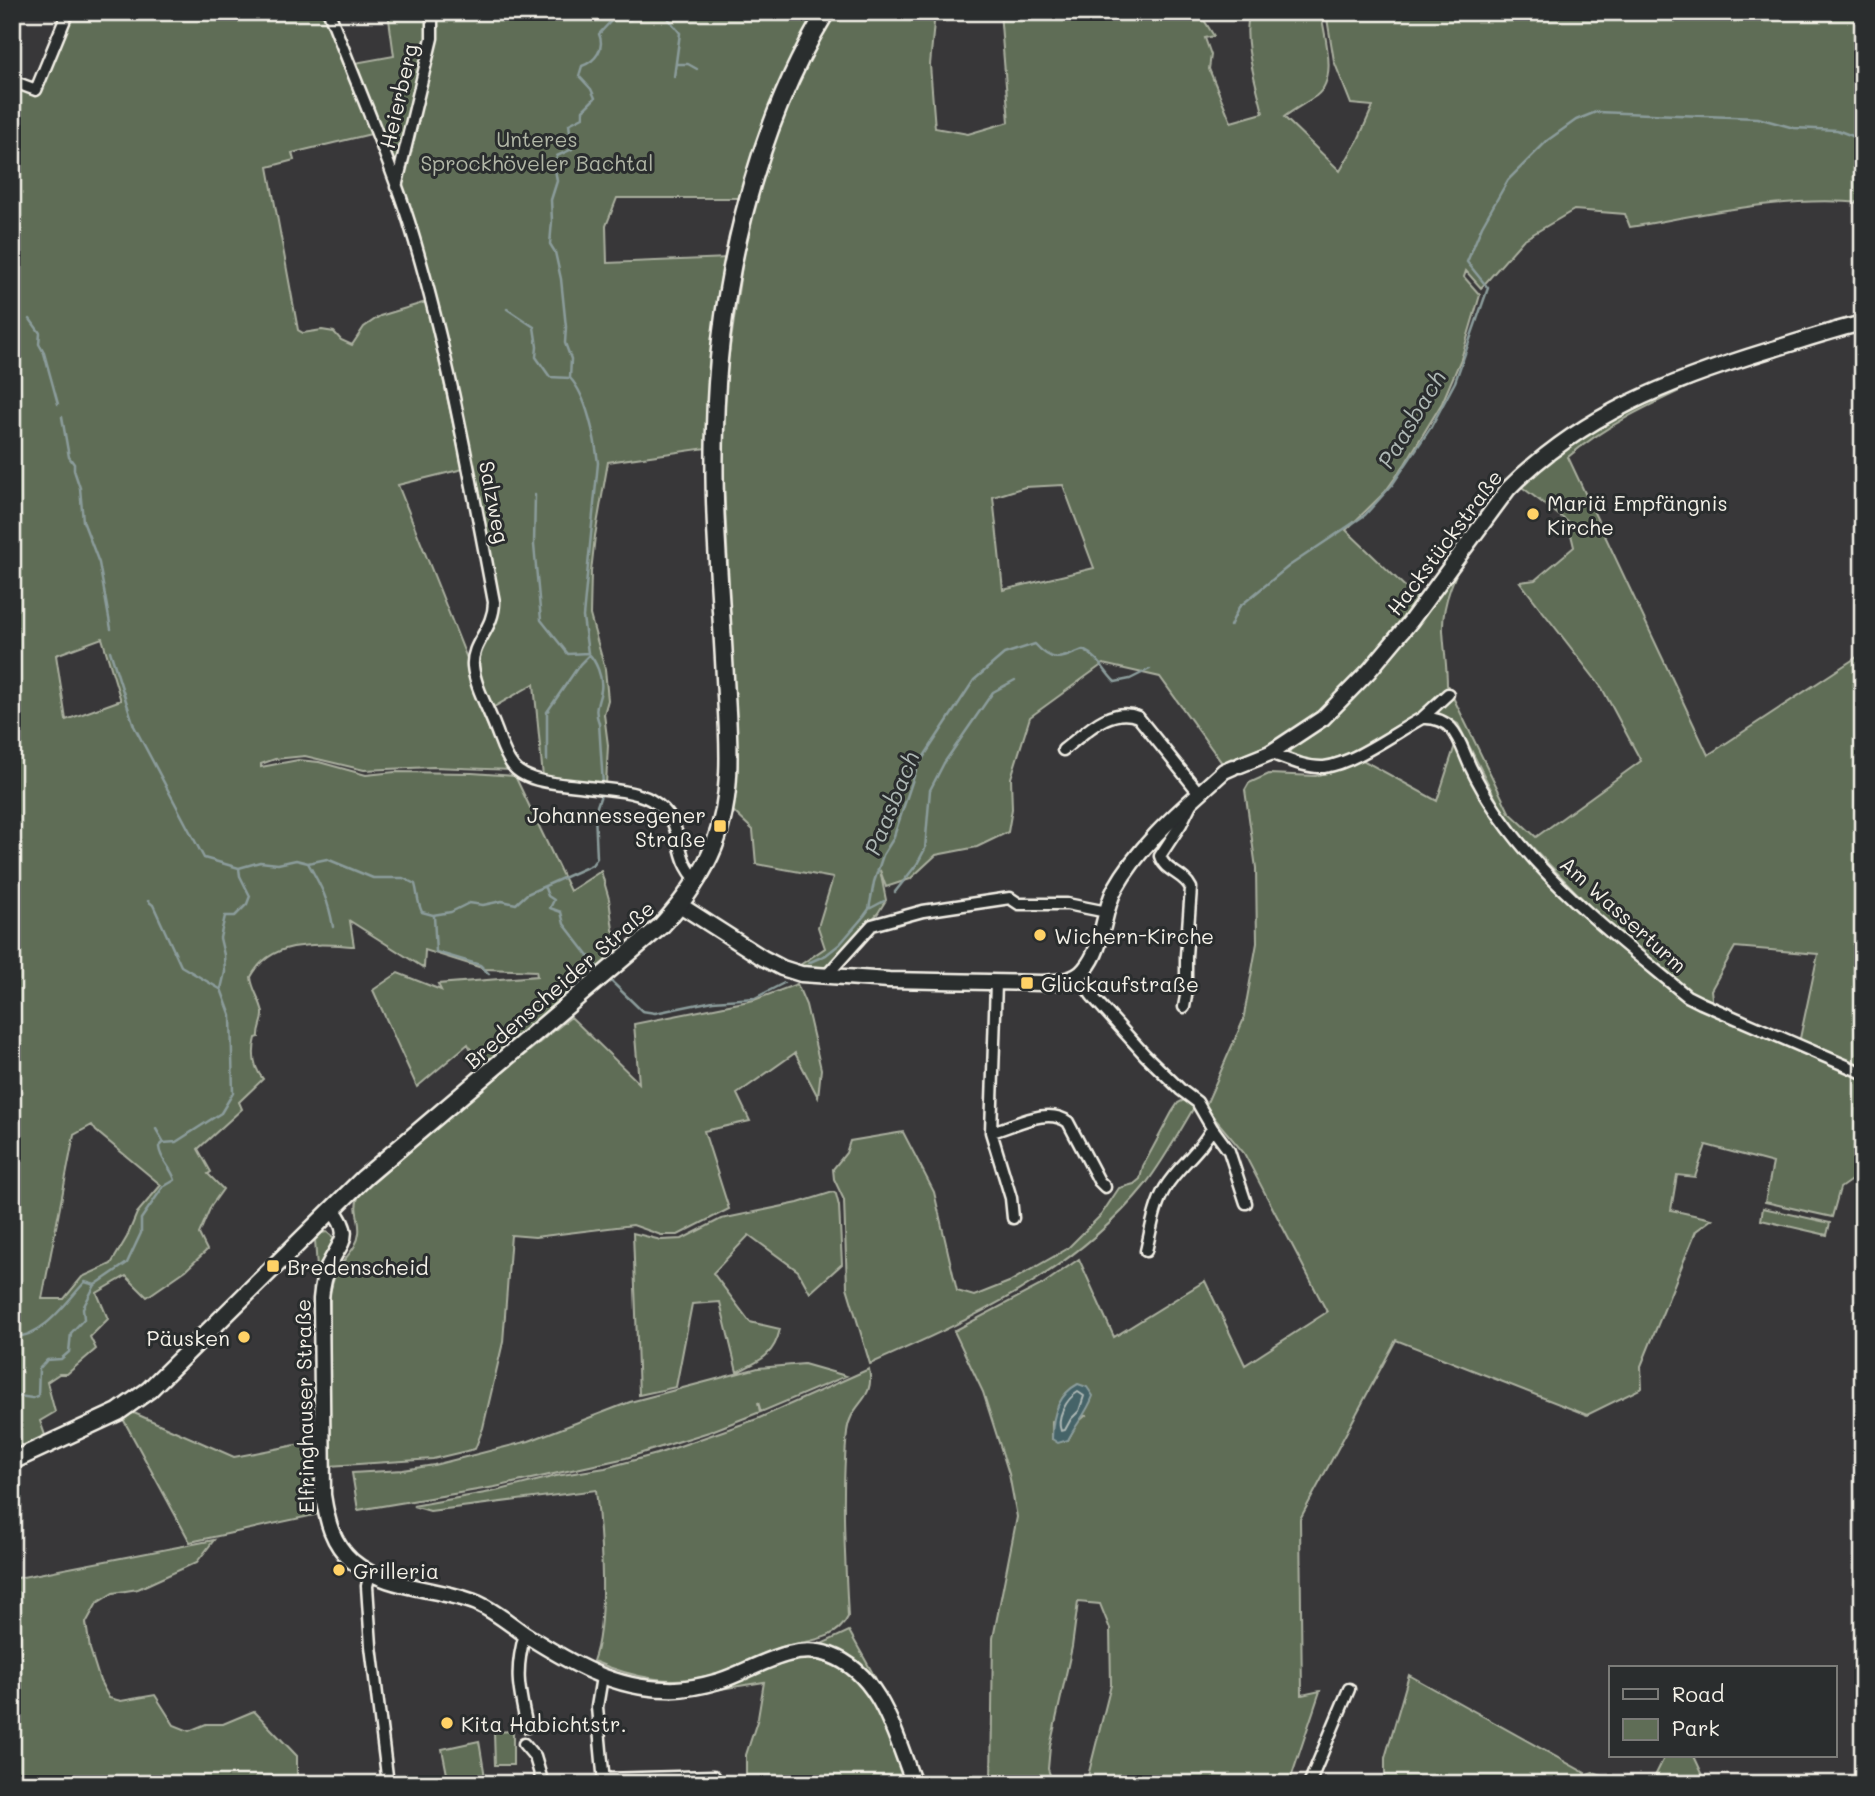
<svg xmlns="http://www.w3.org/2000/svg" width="1875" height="1796" viewBox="0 0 1875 1796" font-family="Mali,sans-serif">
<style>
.green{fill:#5f6d56;stroke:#aaaf9f;stroke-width:2;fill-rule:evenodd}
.water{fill:#456368;stroke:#8b9c9b;stroke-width:2}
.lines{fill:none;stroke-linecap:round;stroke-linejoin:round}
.shore{stroke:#aeb8b5;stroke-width:2}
.stream{stroke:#8b9c9b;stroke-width:2.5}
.street-casing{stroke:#f4f1e8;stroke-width:15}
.secondary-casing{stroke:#f4f1e8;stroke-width:19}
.primary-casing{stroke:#f4f1e8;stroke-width:21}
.street{stroke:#2a2d2e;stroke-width:10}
.secondary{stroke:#2a2d2e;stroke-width:14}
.primary{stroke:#2a2d2e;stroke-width:16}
.poi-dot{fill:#ffd166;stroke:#2a2d2e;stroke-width:2.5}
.labels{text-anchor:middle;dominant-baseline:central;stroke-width:6;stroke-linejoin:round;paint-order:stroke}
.street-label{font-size:21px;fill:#f4f1e8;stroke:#2a2d2e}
.park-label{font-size:21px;fill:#b1b6a6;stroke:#2a2d2e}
.poi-label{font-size:21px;fill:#f4f1e8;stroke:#2a2d2e;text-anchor:start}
.water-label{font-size:23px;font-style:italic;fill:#aeb8b5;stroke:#2a2d2e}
</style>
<rect width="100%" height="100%" fill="#383739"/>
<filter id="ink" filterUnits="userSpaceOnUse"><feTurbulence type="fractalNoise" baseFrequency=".0143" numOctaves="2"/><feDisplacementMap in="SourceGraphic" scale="14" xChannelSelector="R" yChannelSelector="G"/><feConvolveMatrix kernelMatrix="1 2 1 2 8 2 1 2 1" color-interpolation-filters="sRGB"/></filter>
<g filter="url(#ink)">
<path class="green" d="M70,12H324L371,134L292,153L294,160L268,167L298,330L303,333L322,330L334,332L341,340L352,345L364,327L380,316L426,302L463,469L398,485L468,661C476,698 489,739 512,770L433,767L364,770L305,756L275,759L261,764V767L298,760L319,762L366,775L395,772L472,773L515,776L570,891L601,871L609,899L613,930L626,946L482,1071L468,1044L417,1087L373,990L398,973L441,990L438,984L537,976L536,971L485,969L425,950L424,968L350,921L354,946C317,944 271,939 251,977C252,990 261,1000 263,1013C264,1021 258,1028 259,1037L256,1038C252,1053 253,1067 263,1079L239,1102L242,1109L198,1149L211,1172L208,1174L223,1189L211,1206L199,1234L207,1250L186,1270L147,1297L126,1276L97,1293L108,1319L90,1337L96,1349L67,1374H59L47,1382L55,1412L40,1421L46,1438L12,1453V83L36,93ZM102,638L121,701V700L66,720L56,655ZM92,1125L96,1131L161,1185L137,1213L127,1237L111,1264L82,1277L64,1299H42L74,1135Z
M388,12H431V39L397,176L355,63L394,56Z
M435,12H817L797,48L780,88L744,198H617L606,226L607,263L728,258L708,398L707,448L608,462L595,536L591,572L590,615L605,669L608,700L604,714L608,745L606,785L601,782L600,785L543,777L534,684L492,708L480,676L479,664L480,653L496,620L497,587L400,182Z
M835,12H935L930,65L935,128L968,134L1009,122L1000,12H1199L1214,36L1205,38L1211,55L1209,69L1231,122L1263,113C1257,85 1241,40 1250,12H1321C1324,36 1339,79 1316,96C1306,103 1294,109 1284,117L1340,171L1358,140L1373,106L1351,104L1334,61L1326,12H1863V203C1787,195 1705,214 1630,227L1625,214L1574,210L1523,240L1481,288L1466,271L1464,277L1480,295L1461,359L1442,403L1405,464L1385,492L1346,530L1418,599C1365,673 1312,735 1222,763L1160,677L1103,664L1030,717L1011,778L1012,809L1008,832L977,847L936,855L910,879L886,887L880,870L886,900L878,913L826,971L797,967L825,948L818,927L833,878L756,864L753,830L731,809L737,745L722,445L728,360L743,259L753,210L774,141L814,44ZM1063,485L1094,568L1003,590L993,497L1025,487Z
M1717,373C1666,398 1611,420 1568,457L1708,755L1863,653V1069L1799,1043L1818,954L1735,947L1711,990L1713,1006L1685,989L1603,920L1507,821L1458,724L1443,715L1421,712L1347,754L1320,763L1289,755L1291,747L1321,727L1467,551C1455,575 1442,602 1443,630C1444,649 1447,666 1447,685L1509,812L1536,837L1641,761L1602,688L1520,582L1535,580L1574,547L1568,522L1519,485L1546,457L1644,402Z
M1456,742L1500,826L1584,912L1700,1007L1863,1077V1175L1860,1174L1840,1188L1832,1217L1765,1202L1773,1163L1706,1145L1695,1177L1677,1175L1671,1210L1712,1219L1696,1231L1641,1366L1642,1388L1587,1415L1396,1340L1300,1519L1302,1695L1320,1691L1289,1784H1086L1111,1685L1110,1629L1100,1604L1078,1602L1072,1647L1050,1747L1048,1769L1053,1784H991L993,1638L1017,1517L1009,1474L983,1392L954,1331L1043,1284L1079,1259L1114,1337L1205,1281L1245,1365L1327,1312L1244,1153L1205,1107L1243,1021L1257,943L1256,868L1245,790L1249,783L1269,774L1316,776L1361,759L1437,801ZM1085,1416L1077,1423L1068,1440L1052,1439V1421Z
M797,984L806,1005L821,1069L818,1097L795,1053L737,1094L750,1121L704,1131L729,1209L678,1235H661L633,1225L535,1237L511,1235L503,1342L483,1428L475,1449L433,1459L329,1466L330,1293C332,1284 334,1275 339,1267C346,1256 358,1247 359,1233C361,1219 352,1210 359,1195L469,1100L571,1017L639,1083L634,1024L754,1000Z
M1188,1098L1196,1104C1180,1131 1164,1160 1145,1185C1075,1272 970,1320 870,1364L847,1287L844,1200L834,1179L833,1169L846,1153L850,1141L903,1132L934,1192L957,1291L974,1296L1009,1282L1067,1249L1101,1215L1119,1188L1134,1184L1140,1179L1143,1166L1172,1112L1178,1103Z
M833,1192L836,1194L839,1206L842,1264L810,1293L798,1271L749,1235L713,1273L750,1322L780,1329C774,1356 760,1361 737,1372L720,1302L692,1304L676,1387L639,1395L633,1233L661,1240L682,1239L721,1219L798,1203Z
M1763,1208L1830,1223L1827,1235L1761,1220Z
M327,1232L335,1239L318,1282L315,1240L322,1233Z
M804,1364L846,1376L761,1412L758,1402L760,1412L709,1432L626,1458L495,1487L358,1510L352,1473L403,1470L434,1465L529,1441L630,1402L758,1368Z
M869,1369C876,1401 850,1402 847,1432C841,1494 845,1556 848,1617C836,1642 805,1640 782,1647C760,1654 740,1666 718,1673C674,1687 633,1678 593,1661C608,1622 601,1533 596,1490L430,1511L413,1506L496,1491L556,1476L605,1468L657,1454L757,1419Z
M134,1413L234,1457L316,1441L315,1473L319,1514L190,1542L122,1417Z
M214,1540L197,1562L138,1589L113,1593L97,1603L86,1623L90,1649L100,1681L109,1698L121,1701L155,1695L174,1725L189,1731L206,1724H223L254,1711L297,1756V1784H12V1694H22L19,1605L12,1604V1579Z
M849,1631L876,1679L852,1658L817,1646Z
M806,1658C872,1666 887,1730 908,1784H744L746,1778V1755L758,1718L764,1682L708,1691L790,1660Z
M1409,1675L1585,1773L1584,1776L1593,1773L1628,1784H1385V1758Z
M513,1731V1765H495L494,1732Z
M479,1741L485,1777L472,1780V1784H465L464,1781L449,1784L442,1749Z
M1665,1756H1694L1707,1784H1651Z"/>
<path class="water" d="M1078,1384L1087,1387L1093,1396C1087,1413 1076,1424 1068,1440L1058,1443L1052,1439C1052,1417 1057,1395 1078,1384Z"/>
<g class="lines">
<path class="shore" d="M1078,1392L1084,1396L1079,1411L1071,1419L1065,1430L1061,1431C1056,1418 1066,1399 1078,1392Z"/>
<path class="stream" d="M663,12L680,33L674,77
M677,64H688L697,69
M507,309L534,327L537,347L536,357L550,377L570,378
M30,319L40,333L39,344L44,353L58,404
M62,417L69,457L74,464V470L80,488L83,521L99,563L111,629
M535,495L534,545L541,620L568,654L588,653
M1230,626L1239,607L1250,598L1289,566L1365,515L1392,485L1431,427L1455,382L1488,288L1467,262L1482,226L1508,180L1548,140L1576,120L1596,112L1758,118L1794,128L1837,130L1863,140
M110,651L134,726L204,858L239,868
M547,761V712L580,664L589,655
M603,785L599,723C593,707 599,704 601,690C603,677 596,661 588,653L583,617L598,463C595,438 587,396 570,378L571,359L565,343L566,327L561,279L555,252L550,244L552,221L551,200L557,181L555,169L557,156L572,149L569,124L583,117V110L595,98L591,89L579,76L582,66C596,61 605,48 599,34L612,20H630L639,12
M308,863C321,886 329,901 333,927
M545,888L548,896L554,900L550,908L561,912L564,924L598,968
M895,892L917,864L925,849L930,790L944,763L993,692L1015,680
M148,901L153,905L181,966L220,989
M869,909L884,901
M434,916L436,952L480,965L489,974
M808,963L826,955L840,944L864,916L869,909L874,882L883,855L893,839L917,767L974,680L1004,654L1035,644C1053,664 1060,659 1083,650C1100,658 1102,669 1115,682L1130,679L1150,669
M611,981L642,1011L655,1013L713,1001L755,998L784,983
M156,1129L163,1141
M12,1337C43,1338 66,1302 85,1282L95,1285
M12,1395L32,1398L38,1396L39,1369L47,1360L61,1359L69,1352L71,1333L84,1319L83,1308L95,1285L127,1263L141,1233V1219L163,1187L175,1180C171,1167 160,1160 159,1147L163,1143L176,1142L221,1113L233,1093L231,1016L221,989L225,972L224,955L220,938L225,916H235L247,904L250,896L240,876L239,868L260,862L278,864L296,860L308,863L327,859L373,878H403L415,884C418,894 417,902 422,912L433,915L451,912L469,903L483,905L502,901L516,904L527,894L592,865L597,858L595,812L602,792"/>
<defs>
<path id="street" d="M329,12C355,81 387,152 409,222C447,345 470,475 494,602C494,629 471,643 473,666C475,687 488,708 495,727C500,739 504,755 513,766C533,793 618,781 651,800C689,822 670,854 697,880
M12,81L36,90L68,12
M396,187L432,38V12
M1422,718L1448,694
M1063,750C1084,734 1110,705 1138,717L1200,794
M1270,753C1287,759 1306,768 1324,767C1353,764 1396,732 1422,718C1455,716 1459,742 1470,766C1516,863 1607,929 1687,996L1701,1003L1863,1073
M826,976L872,925L923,911L1010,898L1019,904H1067L1107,912
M1078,976L1092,996L1145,1055L1181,1090L1197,1102L1212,1128C1201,1151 1178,1166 1165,1188C1154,1207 1151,1230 1146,1251
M996,983L991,1132L1011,1198L1013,1218
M1184,1007L1186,996V956L1191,888C1184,873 1165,872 1160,856L1181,824L1192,802
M1212,1128L1229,1151L1246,1203
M991,1132C1015,1126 1047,1106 1068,1122L1099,1181L1105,1187
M370,1573L367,1586L371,1646L388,1784
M525,1634C514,1672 519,1690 527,1727
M602,1677L597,1707L604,1783
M524,1744L535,1757L543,1784
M604,1779L714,1776
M1309,1784L1349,1689"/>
<path id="secondary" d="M1240,765L1270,753L1323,718L1369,671L1410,622L1508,489C1582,414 1672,380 1770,350C1801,341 1832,330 1863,323
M680,905L763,958L782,968L801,974L889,980L1041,983C1056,982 1075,982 1085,969C1104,947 1102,913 1115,889C1141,842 1186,806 1224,771L1233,767
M332,1209C353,1236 342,1239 329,1265C324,1276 322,1287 321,1299L323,1495C327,1521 332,1543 352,1561C386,1590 437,1587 477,1603C495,1611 510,1624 526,1635C569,1662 614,1689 667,1689C685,1690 702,1686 719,1681C754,1670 791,1641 830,1655C881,1673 896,1738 914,1784"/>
<path id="primary" d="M12,1461L118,1412L149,1390L364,1178L662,925C684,901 702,876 714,846C735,792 728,733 725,678C721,595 712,511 715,428C718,290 753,131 826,12"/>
</defs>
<use href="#street" class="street-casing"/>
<use href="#secondary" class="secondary-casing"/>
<use href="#primary" class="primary-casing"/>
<use href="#street" class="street"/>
<use href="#secondary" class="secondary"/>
<use href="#primary" class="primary"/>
</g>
</g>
<g class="poi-dot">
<circle cx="1533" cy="514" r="7"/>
<rect x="713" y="819" width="14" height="14" rx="3.5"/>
<circle cx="1040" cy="935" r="7"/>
<rect x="1020" y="976" width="14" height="14" rx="3.5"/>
<rect x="266" y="1259" width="14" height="14" rx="3.5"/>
<circle cx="244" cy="1337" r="7"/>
<circle cx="339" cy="1570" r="7"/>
<circle cx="447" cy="1723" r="7"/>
</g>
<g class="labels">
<g class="street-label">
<text transform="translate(398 96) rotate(-77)">Heierberg</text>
<text transform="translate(495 502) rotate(79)">Salzweg</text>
<text transform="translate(1444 542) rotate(-53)">Hackstückstraße</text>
<text transform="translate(1624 914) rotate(42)">Am Wasserturm</text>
<text transform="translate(559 984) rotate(-41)">Bredenscheider Straße</text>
<text transform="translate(304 1406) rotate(-91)">Elfringhauser Straße</text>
</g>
<g class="park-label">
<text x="537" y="138">Unteres<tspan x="537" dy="24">Sprockhöveler Bachtal</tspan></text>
</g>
<g class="poi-label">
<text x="1547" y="502">Mariä Empfängnis<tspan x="1547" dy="24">Kirche</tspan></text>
<text x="706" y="814" text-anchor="end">Johannessegener<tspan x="706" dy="24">Straße</tspan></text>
<text x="1054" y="935">Wichern-Kirche</text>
<text x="1041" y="983">Glückaufstraße</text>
<text x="287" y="1266">Bredenscheid</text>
<text x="230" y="1337" text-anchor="end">Päusken</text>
<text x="353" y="1570">Grilleria</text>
<text x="461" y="1723">Kita Habichtstr.</text>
</g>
<g class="water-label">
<text transform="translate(1411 419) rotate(-59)">Paasbach</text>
<text transform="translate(891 803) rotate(-68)">Paasbach</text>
</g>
</g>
<rect width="1875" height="1796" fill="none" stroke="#2a2d2e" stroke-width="42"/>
<rect x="21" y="21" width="1833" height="1754" fill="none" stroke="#f4f1e8" stroke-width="2.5" filter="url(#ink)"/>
<rect x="1609" y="1666" width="228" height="91" fill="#2a2d2e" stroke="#7b7b78" stroke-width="2"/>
<rect x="1623" y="1689" width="35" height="10" fill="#2a2d2e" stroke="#7b7b78" stroke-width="2"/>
<text x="1672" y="1702" font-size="21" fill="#f4f1e8">Road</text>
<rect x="1623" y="1719" width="35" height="21" fill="#5f6d56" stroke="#7b7b78" stroke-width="2"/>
<text x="1672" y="1736" font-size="21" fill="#f4f1e8">Park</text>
</svg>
